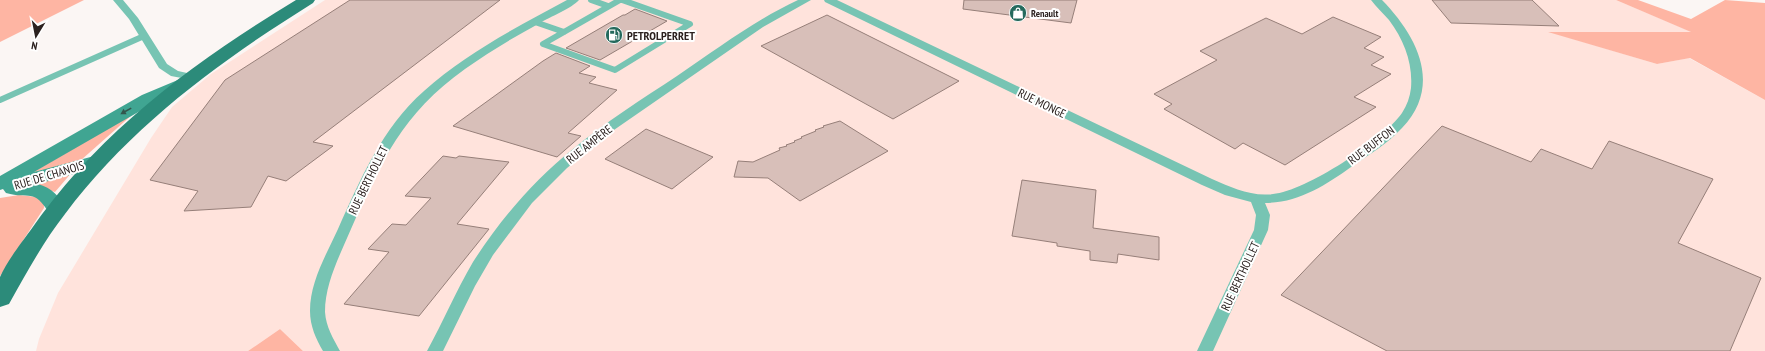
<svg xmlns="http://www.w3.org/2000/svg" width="1765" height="351" viewBox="0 0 1765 351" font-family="'PT Sans Narrow',sans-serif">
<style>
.built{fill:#ffe3dc}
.green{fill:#feb5a3}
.building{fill:#d8bfb9;stroke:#967f79}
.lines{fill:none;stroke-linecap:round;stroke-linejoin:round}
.lane{stroke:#77c4b3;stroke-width:6}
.street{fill:#77c4b3;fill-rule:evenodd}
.secondary{fill:#40a592;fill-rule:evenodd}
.primary{fill:#2c8b7a;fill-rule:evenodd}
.oneway{fill:#33564d}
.labels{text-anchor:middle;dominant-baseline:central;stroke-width:4;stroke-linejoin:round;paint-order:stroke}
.far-poi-label{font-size:10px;font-weight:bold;fill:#2b211f;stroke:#fff;text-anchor:start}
.poi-label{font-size:12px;font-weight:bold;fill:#2b211f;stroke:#fff;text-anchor:start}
.street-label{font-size:12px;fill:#2b211f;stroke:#fff}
</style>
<rect width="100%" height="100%" fill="#fbf6f4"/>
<path class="built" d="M325,0H1616L1692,32H1550L1657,64L1689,58L1765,100V351H303L280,329L248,351H36L39,339L58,293L151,138L172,107L211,74Z"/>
<path class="green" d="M0,0H84L0,42Z
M1616,0H1638L1691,19L1725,0L1765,3V100L1690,58L1657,64L1548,32H1691Z
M133,114L80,161L28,175Z
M73,171L55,192L32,185Z
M19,195L37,197L44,203V208L0,276V198Z
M280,329L303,351H248Z"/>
<path class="building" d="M350,0H500L313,142L333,146L286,181L268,176L251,207L184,211L198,191L150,180L225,80Z
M964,0H1077L1071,23L963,9Z
M1432,0H1532L1559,26L1451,23Z
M635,9L667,21L600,60L566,48L623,15H625Z
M827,15L959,81L893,119L761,46Z
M1333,17L1381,37L1364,48L1384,57L1371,65L1391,74L1354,97L1376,107L1285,165L1243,143L1235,149L1164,109L1172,104L1154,94L1217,60L1200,51L1266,18L1302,34Z
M556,53L590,66L579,73L596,77L589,83L617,90L568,133L581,136L557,157L453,126L543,61Z
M840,121L888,151L800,201L768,178L734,177L738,161L753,162L780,150L779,148L787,146L786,145L795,142L794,141L802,138L801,137L816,131L815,130L824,127L823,126Z
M1442,126L1531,162L1541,149L1592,169L1609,141L1713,179L1678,243L1761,278L1730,351H1387L1281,295Z
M646,129L713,157L672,189L605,159Z
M443,156L456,158L459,156L509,162L457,224L489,229L419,316L344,304L389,252L368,249L392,224L406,225L431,198L405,196Z
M1022,180L1096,190L1093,228L1159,237V260L1118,254L1117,263L1090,260V251L1057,246V243L1012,236Z"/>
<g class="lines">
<path class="lane" d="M591,0L608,6
M620,0L543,44L615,70L690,24L622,0
M535,22L564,32
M0,100L144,36"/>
<path class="street" d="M113,0H123L138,18L167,64L178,71L196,75L198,77L196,79L192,80L171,76L159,68L129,19Z
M567,0H579C572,8 550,17 540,23C514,37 489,52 465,69C402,114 382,160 351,229C340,255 325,283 325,312C326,327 333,338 340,351H323C316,339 310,326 310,311C310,282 326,255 338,229C360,180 382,128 424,91C466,53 517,27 567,0Z
M798,0H811L763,27L734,47L611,132L567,168L532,203L493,255L475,286L443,351H427C443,322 456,291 473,262C500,220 534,180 573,149C606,122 642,99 677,76C717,49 755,20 798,0Z
M824,0H837L1212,179C1231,187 1251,197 1273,194C1306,191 1382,141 1402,113C1407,105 1410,97 1411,88C1413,63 1404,40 1389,20C1383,13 1376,7 1371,0H1382C1417,36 1443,85 1402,128C1387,144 1369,155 1351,167C1326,185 1298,203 1265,203L1270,215L1268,230L1213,351H1197L1254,230L1256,215L1251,202L1225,195L1202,185L825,2Z"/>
<path class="secondary" d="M185,77L191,78L193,82L191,86L154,103L34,172L98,155L105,157L107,161L105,165L38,184C52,188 59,196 67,209L64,214L57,215L50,214C33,187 30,200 6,193L3,189L0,190V176L142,95Z"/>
<path class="primary" d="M296,0H315L313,3C220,61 131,126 65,214C43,242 26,274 9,304L0,307C0,298 0,285 0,277C6,263 21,243 30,231C98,132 195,61 296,0Z"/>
</g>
<defs><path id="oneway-solid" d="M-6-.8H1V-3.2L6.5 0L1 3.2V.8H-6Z"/></defs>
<use class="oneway" href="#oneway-solid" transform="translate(126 111) rotate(151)"/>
<defs>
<symbol id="shop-disc" viewBox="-11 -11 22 22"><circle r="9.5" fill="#256a5d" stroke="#fff"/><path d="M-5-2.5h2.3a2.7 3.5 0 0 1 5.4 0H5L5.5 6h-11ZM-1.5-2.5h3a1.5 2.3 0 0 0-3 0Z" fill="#fff"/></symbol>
<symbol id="fuel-disc" viewBox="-11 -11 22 22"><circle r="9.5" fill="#256a5d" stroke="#fff"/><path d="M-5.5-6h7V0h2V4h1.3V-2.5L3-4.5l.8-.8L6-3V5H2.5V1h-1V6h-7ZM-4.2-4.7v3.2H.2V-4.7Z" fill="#fff"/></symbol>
</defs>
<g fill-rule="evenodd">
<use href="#shop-disc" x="1008" y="3" width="20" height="20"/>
<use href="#fuel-disc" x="604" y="25" width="20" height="20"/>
</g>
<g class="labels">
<g class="far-poi-label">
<text x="1031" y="13">Renault</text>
</g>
<g class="poi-label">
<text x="627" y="35">PETROLPERRET</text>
</g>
<g class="street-label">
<text transform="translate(1042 103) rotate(26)">RUE MONGE</text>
<text transform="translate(589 144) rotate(-38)">RUE AMPÈRE</text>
<text transform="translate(1371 145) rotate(-37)">RUE BUFFON</text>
<text transform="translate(49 175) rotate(-17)">RUE DE CHANOIS</text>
<text transform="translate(368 180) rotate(-64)">RUE BERTHOLLET</text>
<text transform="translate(1240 276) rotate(-65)">RUE BERTHOLLET</text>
</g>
</g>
<g transform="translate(36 36) rotate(190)" stroke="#ffffff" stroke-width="3" paint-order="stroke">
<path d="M0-3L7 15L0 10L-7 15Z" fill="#2b211f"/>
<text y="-6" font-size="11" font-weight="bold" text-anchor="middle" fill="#2b211f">N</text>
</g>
</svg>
